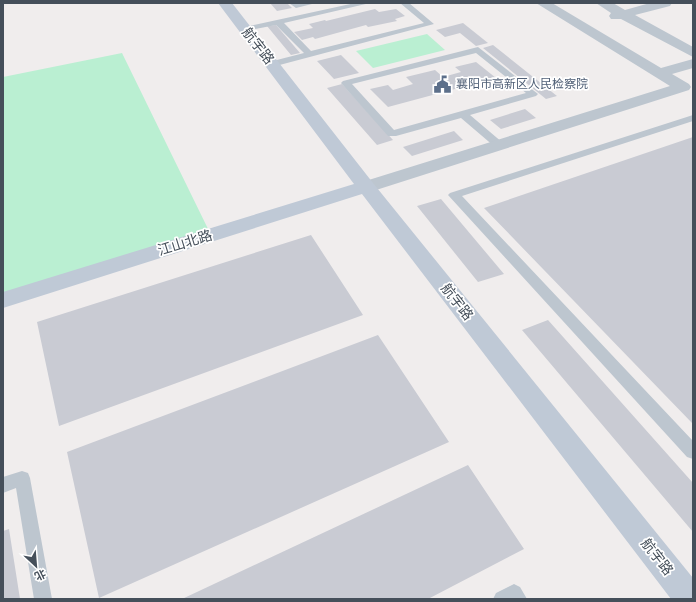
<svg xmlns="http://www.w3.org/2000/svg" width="696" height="602" viewBox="0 0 696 602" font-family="Figtree,'Noto Sans SC',sans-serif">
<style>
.green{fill:#baefd2}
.building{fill:#c9cbd3}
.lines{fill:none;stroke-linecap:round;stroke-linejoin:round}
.lane{fill:#bdc6cf;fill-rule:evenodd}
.street{fill:#bdc6cf;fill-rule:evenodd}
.secondary{fill:#bfc9d6;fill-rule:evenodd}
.labels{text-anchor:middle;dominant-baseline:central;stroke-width:3.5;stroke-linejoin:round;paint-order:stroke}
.far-service-label{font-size:12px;fill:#4e5e75;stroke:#fff;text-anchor:start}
.street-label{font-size:14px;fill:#454f5a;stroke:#fff}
</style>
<rect width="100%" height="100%" fill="#f0eded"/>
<path class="green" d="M427,34L445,50L373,68L356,51Z
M122,53L211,235L3,300V77Z"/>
<path class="building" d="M270,3H287L292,8L277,11Z
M375,9L379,12L396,9L405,16L395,19L397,21L368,27L366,25L315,39L313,37L302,40L294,32L313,28L309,24L325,20L326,21Z
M463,23L488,43L476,46L460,33L445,37L436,30Z
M276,25L300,53L291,55L267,26Z
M493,45L557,96L546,99L483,48Z
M341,55L359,73L334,79L317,61Z
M476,62L496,78L388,107L370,89L388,85L393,90L413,84L406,77L435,70L443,77L461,72L455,67Z
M342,84L393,140L377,145L327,88Z
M525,109L536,118L501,129L490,120Z
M454,131L463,140L412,156L403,147Z
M693,137V424L484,208Z
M441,199L504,274L478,282L417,206Z
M311,235L363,315L59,426L37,322Z
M548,320L693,483V532L522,330Z
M378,335L449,442L99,598L67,452Z
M468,465L524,549L428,599H182Z
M9,529L20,599H3V531Z"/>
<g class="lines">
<path class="lane" d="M289,3H316L296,8Z
M355,3H370L284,23L311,51L424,23L400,3H409L434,24L272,67L269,66V62L304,53L276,25L245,31L241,29L245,27Z
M478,47L538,94L536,96L470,115L503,143L504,145L503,147H495L461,118L396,136H388L341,83L343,81ZM476,53L526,93L394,130L352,84Z
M693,115V121L462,196L693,441V459L687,457L448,195L450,193Z
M22,471L28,473L30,478L52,599H34L16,488L3,493V477Z
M514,584L520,587L527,599H493L496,593Z"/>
<path class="street" d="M536,3H552L661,68L693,59V68L672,74L689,84L691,87L689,90L373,191L366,193L359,191L357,187L359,183L670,86Z
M596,3H613L625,10L650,3H672L670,6L635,15L693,47V57L621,19H611L609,16L611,13Z"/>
<path class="secondary" d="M218,3H232L373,183L693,578V599H671L362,194L3,308V292L354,184Z"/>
</g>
<defs>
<symbol id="civic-bare" viewBox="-9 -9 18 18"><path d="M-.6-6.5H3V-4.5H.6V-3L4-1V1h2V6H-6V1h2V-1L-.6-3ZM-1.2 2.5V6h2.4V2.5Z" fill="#5c6f8a" stroke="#fff" stroke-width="2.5" paint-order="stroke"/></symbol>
</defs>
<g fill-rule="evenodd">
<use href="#civic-bare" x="430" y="72" width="25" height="25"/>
</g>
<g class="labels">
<g class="far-service-label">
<text x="456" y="84">襄阳市高新区人民检察院</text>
</g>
<g class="street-label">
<text transform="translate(258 46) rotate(52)">航宇路</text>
<text transform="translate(185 243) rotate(-17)">江山北路</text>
<text transform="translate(457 302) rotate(52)">航宇路</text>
<text transform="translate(657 557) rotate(52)">航宇路</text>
</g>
</g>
<rect width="696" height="602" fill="none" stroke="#454f5a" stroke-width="8"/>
<g transform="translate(36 566) rotate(154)" stroke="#ffffff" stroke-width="3" paint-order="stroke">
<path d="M0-3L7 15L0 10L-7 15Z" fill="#454f5a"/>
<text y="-6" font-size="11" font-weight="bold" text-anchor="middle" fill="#454f5a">北</text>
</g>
</svg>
